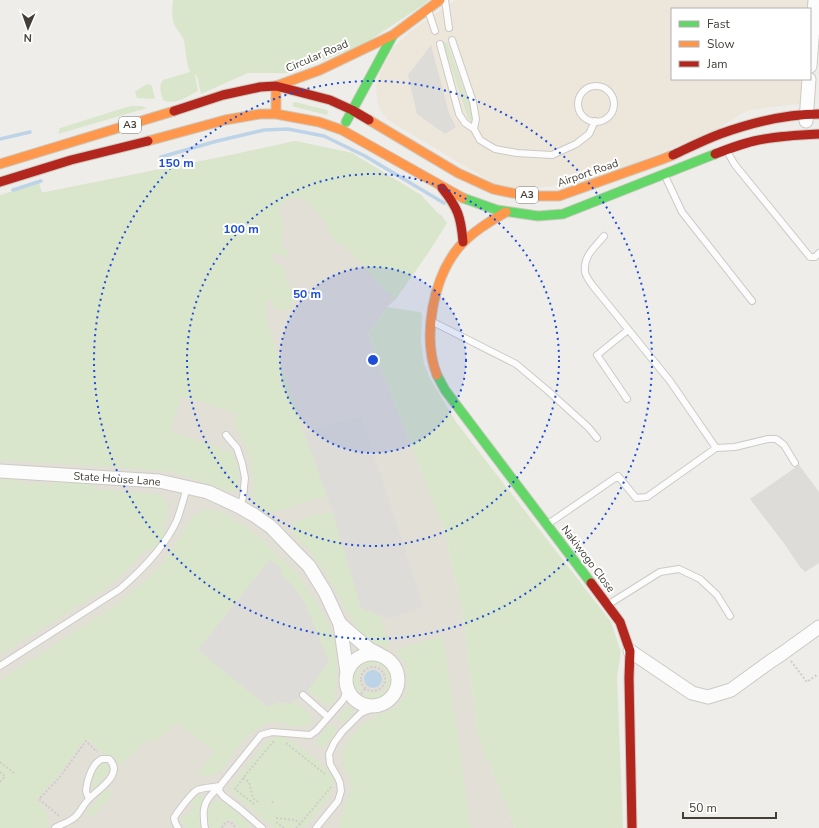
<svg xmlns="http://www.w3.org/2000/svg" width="819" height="828" viewBox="0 0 819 828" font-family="'Nunito Sans',sans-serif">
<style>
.residential{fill:#e1dfd6}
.commercial{fill:#ede6da}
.green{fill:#dae6cb}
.parking{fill:#dddcd8}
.water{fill:#bdd4e8}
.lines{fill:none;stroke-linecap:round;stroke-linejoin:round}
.stream{stroke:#bdd4e8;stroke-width:3.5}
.lane-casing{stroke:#cccac6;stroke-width:8}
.street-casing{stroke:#cccac6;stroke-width:15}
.fast-casing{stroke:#cccac0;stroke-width:11}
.slow-casing{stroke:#cccac0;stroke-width:11}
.jam-casing{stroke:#cccac0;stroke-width:11}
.path{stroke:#cfcdca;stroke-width:2;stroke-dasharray:2 2;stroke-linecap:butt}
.lane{stroke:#fcfcfc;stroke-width:6}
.street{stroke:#fcfcfc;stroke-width:13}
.fast{stroke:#63d668;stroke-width:9}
.slow{stroke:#ff974d;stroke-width:9}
.jam{stroke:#b3261e;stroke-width:9}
.ring{fill:none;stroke:#1d4ed8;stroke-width:2;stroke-dasharray:2 4}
.labels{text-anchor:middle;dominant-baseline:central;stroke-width:4;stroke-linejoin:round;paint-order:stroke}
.shield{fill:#fff;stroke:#7b7872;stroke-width:1}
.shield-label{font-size:10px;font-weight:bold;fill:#433e36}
.street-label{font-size:11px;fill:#433e36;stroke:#fff}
.centre{fill:#1d4ed8;stroke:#fff;stroke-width:2}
.ring-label{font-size:12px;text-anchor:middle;font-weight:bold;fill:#1d4ed8;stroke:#fff;stroke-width:4;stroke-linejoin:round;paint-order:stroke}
</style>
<rect width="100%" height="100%" fill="#eeede9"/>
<path class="residential" d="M295,141L352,153L442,216L447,223L428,253L395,300L387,307L368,334L444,530L462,609L478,737L515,828H0V206L40,193L231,155Z"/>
<path class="commercial" d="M455,0H809V9H672V79H804L801,104L779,106L746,111L719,128L596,180L508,192L388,120L383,114L378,105L376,88L381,71L393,48L411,31Z"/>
<path class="green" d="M173,0H429L423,5L364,44L288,73H248L201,94L197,76L195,75L198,91C188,96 174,106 163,100C161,93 158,86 163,80L190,72C186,63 186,51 184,41C183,36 179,32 176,28C171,19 172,9 173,0Z
M447,42L474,117L473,121H470L468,118L443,43Z
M149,84L152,86L155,98L154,99L137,98L135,92L145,85Z
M295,102L327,110L328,112L327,115L295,107L293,106V103Z
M134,106H141L147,108L58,134L60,128L127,107Z
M295,141L352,153L421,195L447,223L428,253L395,300L390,298L392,294L384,290L345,245L338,244L327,230L329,226L307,201C301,196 291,196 285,201C282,203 280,206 278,208L280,211L283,225L281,244L288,253L285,258L278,253L273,254L272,259L274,263L283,266L286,280L293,291L294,302L288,310L276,309L270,299L266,303L265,315L304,432L327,496L271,513C264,512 257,508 254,502C252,498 253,493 253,489C253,480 254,471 251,462C249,455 247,448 243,442C238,430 232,427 237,413L182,396L170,432L222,448L220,450L222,453L225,450L232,451C238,463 240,478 237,491L234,492H231L186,476L170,472L154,470L0,460V195L39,183L42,193L231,155Z
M387,307L420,312L422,314L421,342L424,364L430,378L456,422L611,622L621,652L617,677L623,828H515L478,737L462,609L444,530L368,334Z
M0,477H16L20,484L41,483L51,486V482L57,477L93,482L95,489L158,494C172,499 168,518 162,528L165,532L164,539L159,548L151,550L146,549C133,564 120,577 105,589L0,655Z
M204,510L218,511L228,516L251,531L267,544L278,557L292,568L303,582L320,609L328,623L334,639L337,659L336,689L333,696L335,699L330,705H328L322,702L308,690L329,662L303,599L291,584L280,574L283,570L270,559L279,702L291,704L295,701L308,712L312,718V722C299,732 287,721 274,722C267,722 262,725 257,729C249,734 242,741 237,748C231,757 223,772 212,775C207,777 202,775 197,774L214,751L177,722L156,741C140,740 143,745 132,755C129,759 123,762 119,765C117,757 110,754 102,754L86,738L57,777L37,799L48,816L47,828H0V680L110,609L142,584L161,565L176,543L191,517Z
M333,512L361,608L380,616L391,648L376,644L365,638L357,628L324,570L308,549L296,537L292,532V526C302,516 320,515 333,512Z
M443,636L471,828H339C340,822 341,816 343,810C346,801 352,794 351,784C349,770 338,764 344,749C350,737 360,726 371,719C378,715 386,713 393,709C408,699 412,678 404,662C402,659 399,656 396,652L398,649Z
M373,659C376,660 381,661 384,664C395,673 395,693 380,699C374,701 367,699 362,698L367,692C393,701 393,661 371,665C367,665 364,666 362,668C356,674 359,682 361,689L357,694C351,684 351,667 363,661C366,660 370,660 373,659Z
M348,707L352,708L353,712L345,721L340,722L338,719C339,715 344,709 348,707Z
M329,725L334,726C339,733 330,740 325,745L323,747L318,746L317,743V740Z
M274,735L286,738L292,741L311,755L328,771L335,780L333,783V786L329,798L304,828H274L233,794L230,789L233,782L265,743L268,740L273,738Z
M103,763L109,764L110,767V770L95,788L93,789C92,780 94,768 103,763Z
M106,789L112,794L92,818L86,813Z
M198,796H201L203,797V799L198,816L201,828H186L183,825L180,818L182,815L185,818L195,807L190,803Z
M216,801L221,802L225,803L250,825L247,828H237C237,823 234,820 229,820L223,822L221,828H210C206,819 205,806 216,801Z"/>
<path class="parking" d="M431,45L449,113L456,127L445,134L417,114L408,75Z
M361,416L424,607L389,619L361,608L333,512L304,432Z
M799,465L819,492V563L805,572L800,567L783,542L750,499Z
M270,559L283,570L280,574L291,584L303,599L329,662L308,690L303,695L291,704L279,702L268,707L198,650Z"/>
<path class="water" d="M364 679a9 9 0 1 1 18 0a9 9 0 1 1-18 0Z"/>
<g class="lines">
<path class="stream" d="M0,139L30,132
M161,157L217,141L264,130L288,129L324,136L365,156L444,203
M13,190L41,181"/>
<defs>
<path id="lane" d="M445,0L449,28
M428,10L435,31
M452,40L473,102L476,119L474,129
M440,44L459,114L465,123L474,129L480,140L495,149L517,153L552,155L576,144L589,134L595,121
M578 104a18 18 0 1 1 36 0a18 18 0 1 1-36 0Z
M728,153L735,165L810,257H815L819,253
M666,178L682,212L752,301
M604,236C595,247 583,256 585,272C586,277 590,282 593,286L670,381L716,448
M433,322L516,364L547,390L589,428L597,438
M627,399L597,355L628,330
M226,435L237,448L242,463L245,478L243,497L240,507
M548,524L618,476L636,498L647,497L716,448L735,447L768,439H776L784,445L795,463
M609,604L660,572L679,569L700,579L717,595L730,616
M0,666L120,589C142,570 165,547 177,520C181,509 184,498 187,487
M303,695L328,717
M55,828C61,824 70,822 75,817C80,813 83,805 88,800C98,789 125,774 109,759C108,759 103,759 102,759C92,763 87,780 86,790C86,793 88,796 89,799
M178,828L175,822L174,818C178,811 191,794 197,790C201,788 214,787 220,786
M205,828C204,825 204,822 204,819C202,803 209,796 220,786
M262,828L240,809L223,796L219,791L220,786L261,735L272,732L310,735L316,731L343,700L348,689
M316,828L338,801L341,791L340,783L338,778L330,764L329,754L334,743L342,732L361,713L378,706"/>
<path id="street" d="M810,66L815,0
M806,121L809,79
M0,471L159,481L208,492L240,507L254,515L271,527L296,553L309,566L325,592L340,624L369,649L379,654
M340,624L347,672
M630,651L692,693L708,697L731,690L771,661L783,653L819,627
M346 680a26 26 0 1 1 52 0a26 26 0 1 1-52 0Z"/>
<path id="fast" d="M346,122L393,35
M463,198L497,210L538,216L563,214L715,154
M437,375L445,390L591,583"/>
<path id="slow" d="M276,114V86L320,70L393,35L440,0
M369,120L458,173L493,189L512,193L535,196H559L660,160L673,155
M148,141L225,120L260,114H276L319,122L342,130L463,198
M0,164L174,111
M437,375C422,337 433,278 459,247C472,232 489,222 506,212"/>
<path id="jam" d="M174,111L223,95L260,87L276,86L330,100L352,110L369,120
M715,154C728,149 741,144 754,141C775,136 797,135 819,134
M673,155C688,148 704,140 720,134C751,123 786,114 819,114
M0,182L71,160L148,141
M442,188C458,208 461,217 463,242
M591,583L620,622L630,651L629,678L632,828"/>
</defs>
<use href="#lane" class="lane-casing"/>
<use href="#street" class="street-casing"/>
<use href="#fast" class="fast-casing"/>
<use href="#slow" class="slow-casing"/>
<use href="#jam" class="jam-casing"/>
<path class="path" d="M791,661L807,682L818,674
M361 679a12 12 0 1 1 24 0a12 12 0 1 1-24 0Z
M356,700L365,689
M286,743L325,774
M0,762L14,773
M0,772L5,776L0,782
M243,778L235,789L254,804
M258,802L253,798L249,782L243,778L274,741
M272,803L274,800
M59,816L39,799L59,778L86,741L97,752
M276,818L295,820L300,824L331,787
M276,822L284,828
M222,828C224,820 233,820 235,828
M296,828L300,824"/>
<use href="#lane" class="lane"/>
<use href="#street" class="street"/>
<use href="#fast" class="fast"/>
<use href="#slow" class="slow"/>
<use href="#jam" class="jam"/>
</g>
<circle cx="373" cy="360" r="93" fill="#1d4ed8" fill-opacity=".12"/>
<g class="ring">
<circle cx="373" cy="360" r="93"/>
<circle cx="373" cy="360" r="186"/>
<circle cx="373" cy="360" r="279"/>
</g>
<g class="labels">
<g class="shield">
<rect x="119" y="117" width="22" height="16" rx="3"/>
<rect x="516" y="187" width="22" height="16" rx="3"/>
</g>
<g class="shield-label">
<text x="130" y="125">A3</text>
<text x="527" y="195">A3</text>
</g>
<g class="street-label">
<text transform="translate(317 56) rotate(-23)">Circular Road</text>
<text transform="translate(588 173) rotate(-19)">Airport Road</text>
<text transform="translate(117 479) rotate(4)">State House Lane</text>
<text transform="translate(588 559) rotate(53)">Nakiwogo Close</text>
</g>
</g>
<circle cx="373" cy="360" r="6" class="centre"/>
<g class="ring-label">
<text x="176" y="167">150 m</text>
<text x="241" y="233">100 m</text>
<text x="307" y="298">50 m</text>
</g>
<rect x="671" y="8" width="140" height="72" fill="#ffffff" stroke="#b4b2af"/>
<rect x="679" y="21" width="20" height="6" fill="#63d668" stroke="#b4b2af"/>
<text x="707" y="28" font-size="12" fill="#433e36">Fast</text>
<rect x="679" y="41" width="20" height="6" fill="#ff974d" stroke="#b4b2af"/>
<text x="707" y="48" font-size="12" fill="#433e36">Slow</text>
<rect x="679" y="61" width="20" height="6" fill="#b3261e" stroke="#b4b2af"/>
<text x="707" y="68" font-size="12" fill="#433e36">Jam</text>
<g transform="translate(28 28) rotate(182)" stroke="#ffffff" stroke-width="3" paint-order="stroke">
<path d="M0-3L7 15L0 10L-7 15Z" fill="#433e36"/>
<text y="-6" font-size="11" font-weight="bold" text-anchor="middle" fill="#433e36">N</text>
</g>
<path d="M683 812v6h93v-6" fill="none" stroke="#433e36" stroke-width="2"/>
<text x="689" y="812" font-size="12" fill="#433e36" stroke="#ffffff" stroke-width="3" paint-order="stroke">50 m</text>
</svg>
